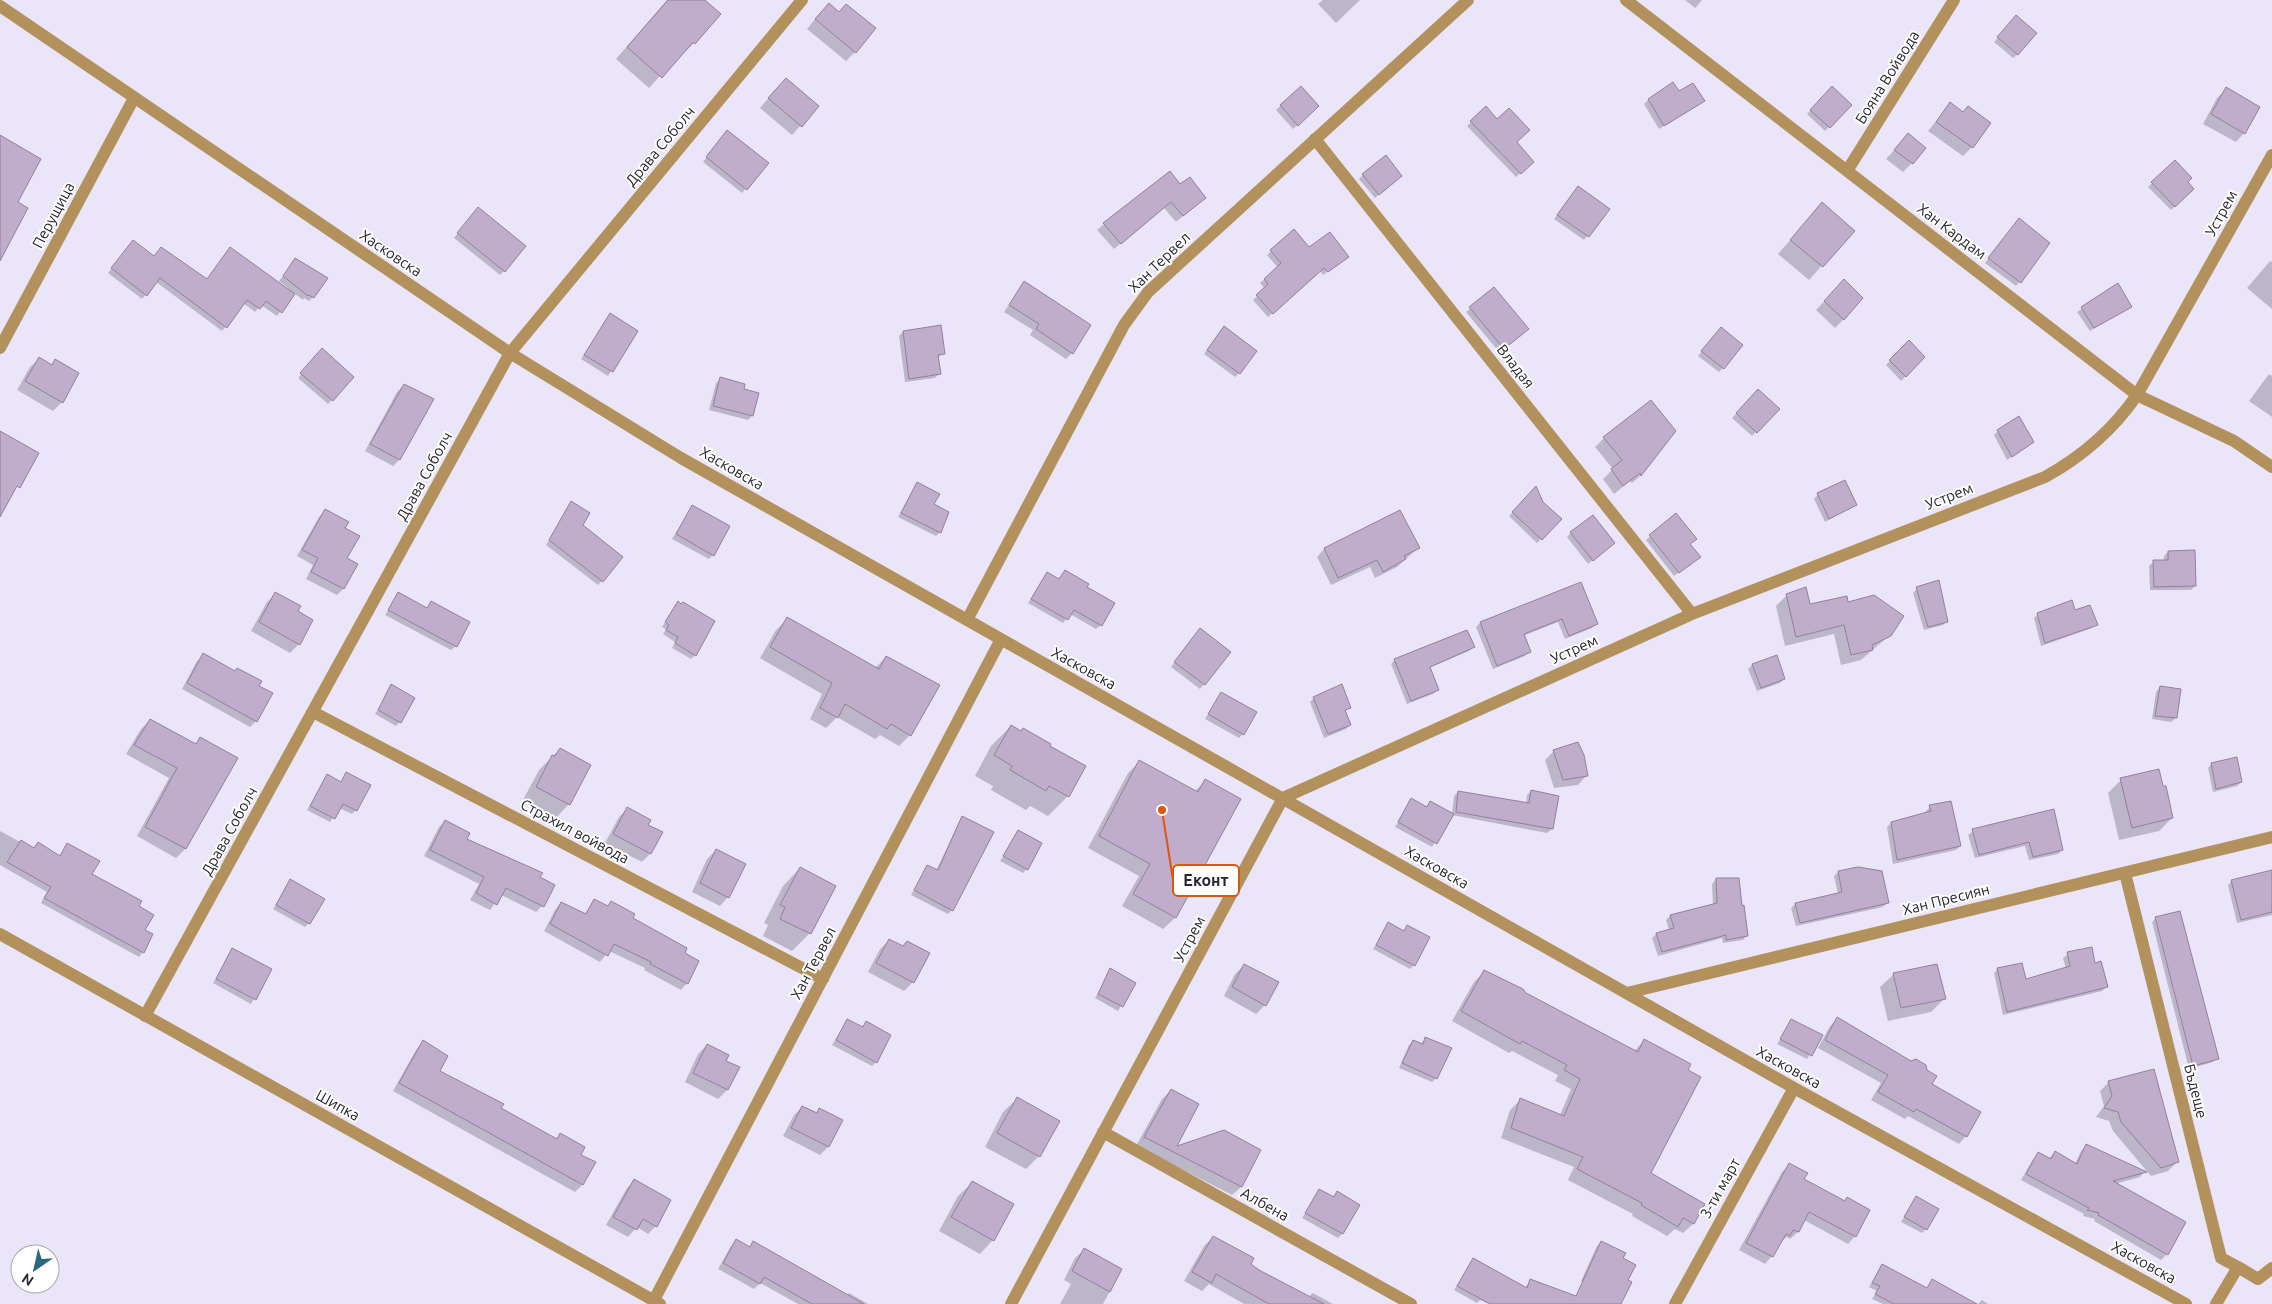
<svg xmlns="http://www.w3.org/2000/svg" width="2272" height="1304" viewBox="0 0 2272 1304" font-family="Ubuntu,sans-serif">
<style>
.shadow{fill:#0003}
.building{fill:#c0adcb;stroke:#92809d}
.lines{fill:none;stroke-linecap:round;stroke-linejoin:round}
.minor{stroke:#b2915d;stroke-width:12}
.labels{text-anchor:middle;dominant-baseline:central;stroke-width:4;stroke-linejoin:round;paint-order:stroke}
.street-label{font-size:15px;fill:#282430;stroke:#fff}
.leader{fill:none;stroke:#de560e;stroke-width:2}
.callout-dot{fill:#de560e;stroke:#fff;stroke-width:2}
.callout{fill:#fff;stroke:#de560e;stroke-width:2}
.callout-label{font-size:16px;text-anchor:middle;font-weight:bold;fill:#282430}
</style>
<rect width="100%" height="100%" fill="#ebe5fa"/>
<path class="shadow" d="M667,0H703L719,14L694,43L683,54L681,53L649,88L616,59Z
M1323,0H1360L1336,23L1318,4Z
M1685,0H1702L1695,8Z
M820,13L855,52L846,61L807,29Z
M2012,21L2018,54L2013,58L1994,42Z
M1301,87L1318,106L1293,129L1276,110Z
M777,88L817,107L792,135L760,108Z
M1832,88L1850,105L1825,131L1807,114Z
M2226,89L2244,133L2236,142L2203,124L2217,98Z
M1679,93L1703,101L1659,129L1644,104L1648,100Z
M1950,104L1972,147L1963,156L1928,131Z
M1486,108L1533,162L1516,177L1467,126Z
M724,135L767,163L742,193L703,162Z
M1908,135L1912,163L1903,172L1886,159Z
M2174,161L2193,189L2171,210L2148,187Z
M1363,175L1397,180L1375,198L1359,179Z
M1180,185L1198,204L1176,222L1164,208L1114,249L1097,230L1127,205Z
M1574,192L1608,210L1584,240L1554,219Z
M1822,204L1853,231L1809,280L1778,254Z
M474,213L504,271L500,275L454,238Z
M2015,224L2049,243L2016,286L1985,263Z
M129,245L207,280L287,290L288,288L279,281L296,259L313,297L309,301L304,298L303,300L294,293L277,316L261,305L255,312L243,303L222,331L156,282L142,299L108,273Z
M1309,249L1343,261L1323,275L1320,271L1268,317L1253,300L1265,289L1260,283L1278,268L1267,255L1271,251Z
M2270,261L2272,262V309L2247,288Z
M1024,283L1072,353L1066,359L1030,335L1033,330L1004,312Z
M2118,285L2130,306L2090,331L2077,312Z
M1494,289L1523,333L1499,352L1466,312Z
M1835,290L1844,319L1835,328L1816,310Z
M610,315L637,331L608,376L581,359Z
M903,332L943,354L937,358L939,374L935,378L905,382L899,336Z
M1220,332L1239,373L1235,377L1204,354Z
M1717,333L1723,368L1719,372L1698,356Z
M1909,341L1924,357L1901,381L1886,365Z
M322,350L332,400L328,404L298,378Z
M39,359L51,365L55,360L62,402L53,411L17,390L30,367Z
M2269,374L2272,376V417L2249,401Z
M720,379L742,390L752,416L748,420L709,410L716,383Z
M404,385L432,400L399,460L393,466L365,451L397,392Z
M1758,391L1778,409L1752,436L1732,418Z
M1675,431L1641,475L1632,483L1630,481L1614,494L1603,479L1613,469L1595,447L1604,438Z
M1998,431L2033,442L2007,460L1994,435Z
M917,483L933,504L940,532L936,536L898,517Z
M1536,488L1542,503L1560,519L1537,543L1509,516Z
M1818,494L1855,505L1825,522L1814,499Z
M571,503L602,581L598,585L546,545Z
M693,506L713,555L709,559L672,539Z
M325,511L343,529L346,559L356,565L343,589L337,595L306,579L313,565L297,556L319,517Z
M1399,511L1418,548L1397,567L1375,578L1370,567L1331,585L1317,557L1324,549Z
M1676,515L1691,543L1689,545L1695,560L1674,576L1646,540Z
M1571,533L1609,547L1588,564L1567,537Z
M2168,552L2195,586L2191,590H2150L2149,566L2153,562L2164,561V556Z
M1065,571L1085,587L1101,625L1096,629L1070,614L1063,623L1028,603L1047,573L1058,580Z
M1581,584L1596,624L1592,628L1565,639L1558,622L1523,636L1529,651L1525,656L1493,669L1476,627L1480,623Z
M1917,589L1947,621L1943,625L1924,630L1913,593Z
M276,594L296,612L299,644L290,653L251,631L267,602Z
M398,594L426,609L432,602L468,623L456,646L451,650L385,615Z
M1787,595L1809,606L1847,603L1890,635L1861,660L1841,665L1834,634L1785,646L1776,606Z
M678,603L695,655L691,659L672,648L675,642L663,634L666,629L662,627Z
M2075,612L2096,624L2092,628L2041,646L2034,618L2038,614Z
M787,619L875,668L886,657L910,735L899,746L880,735L875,739L837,717L826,728L810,719L822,694L760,658L776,630Z
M1196,634L1230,652L1200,689L1171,667Z
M1473,647L1469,651L1429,668L1438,689L1433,694L1407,704L1391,664L1395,660Z
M204,655L257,686L256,721L250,727L182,689L197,661Z
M1776,657L1784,679L1780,683L1757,691L1748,669L1752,665Z
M392,686L400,722L396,726L375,714Z
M2160,687L2176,718L2171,722L2152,719L2156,692Z
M1221,694L1243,734L1239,738L1205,719Z
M1314,698L1349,707L1345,712L1350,725L1346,729L1324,738L1310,702Z
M150,720L195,745L201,739L237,758L185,849L176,858L137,836L169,778L126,754L141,729Z
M1011,726L1084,767L1068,796L1048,816L1030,806L1026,810L991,790L993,786L975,776L991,746Z
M560,749L589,765L569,804L556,818L523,800L539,770Z
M1554,751L1586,776L1578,785L1554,788L1545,760Z
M1140,761L1195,791L1205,781L1239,799L1175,918L1163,929L1122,906L1139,876L1088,848L1128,773Z
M2212,764L2241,782L2237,786L2213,792L2208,768Z
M347,773L356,810L352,814L339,808L330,822L307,810L327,776L340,783Z
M2121,780L2172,818L2159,831L2119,840L2108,793Z
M1531,791L1552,829L1547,833L1452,815L1432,847L1395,827L1412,800L1426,807L1430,803L1452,814L1454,796L1458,792L1526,804L1527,795Z
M1930,807L1960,846L1956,850L1893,864L1887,827L1891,823L1926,813V811Z
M627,809L647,825L650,854L642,862L605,843L619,817Z
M2053,811L2062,850L2058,854L2029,860L2025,846L1975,858L1968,835L1973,831Z
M963,817L952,910L948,914L911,895L927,866L936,871L959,822Z
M445,821L465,839L553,885L542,906L536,912L501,895L490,910L470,900L479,884L424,856L439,827Z
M0,831L33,849L38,844L59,856L67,845L91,874L137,907L143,931V952L139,957L41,903L47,892L0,865Z
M1018,831L1027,869L1023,873L1000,861Z
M716,850L728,897L720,906L692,892L707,859Z
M800,868L810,933L792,951L763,936L768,925L764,923L783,886Z
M2272,871V915L2237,923L2228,885L2232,881Z
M1838,872L1887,903L1883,907L1796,926L1791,908L1795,904L1838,894L1834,876Z
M1716,879L1740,907L1747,935L1743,940L1723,943L1722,938L1658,956L1652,938L1656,934L1669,930L1666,920L1670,916L1713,905L1712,884Z
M291,881L309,923L305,927L273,909Z
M594,900L607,906L611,903L683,954L687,983L681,990L644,970L645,968L609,951L600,962L544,931L555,910L561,903L584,915Z
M2156,918L2217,1058L2213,1062L2189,1069L2152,922Z
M1389,924L1403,932L1407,926L1414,965L1410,969L1373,949Z
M889,940L913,982L904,991L868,972L880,949Z
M232,950L270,970L251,1004L213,983Z
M2068,954L2094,964L2106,987L2102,991L2003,1015L1994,973L1998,969L2025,980L2066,969L2063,958Z
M1244,965L1265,1005L1256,1014L1224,996L1235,974Z
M1111,970L1134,983L1118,1011L1095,998Z
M1484,972L1634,1051L1644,1041L1649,1174L1703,1204L1693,1224L1683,1233L1675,1229L1667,1236L1632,1216L1633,1214L1568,1180L1574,1167L1501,1138L1510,1110L1520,1100L1560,1115L1571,1089L1555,1081L1558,1075L1512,1051L1509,1053L1452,1021L1474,982Z
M1894,974L1944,999L1931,1012L1888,1021L1880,987Z
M1837,1019L1930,1084L1966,1136L1959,1144L1908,1116L1905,1119L1871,1100L1881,1083L1818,1048L1830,1026Z
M1792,1020L1821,1036L1807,1059L1777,1044Z
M847,1021L861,1028L866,1023L876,1062L872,1066L832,1045Z
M1426,1038L1436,1078L1432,1082L1399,1068L1409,1045L1413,1041L1421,1044Z
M423,1042L439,1071L499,1109L555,1140L560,1135L579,1155L582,1185L575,1192L393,1091L416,1050Z
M707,1045L724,1061L738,1068L727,1090L718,1099L685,1082L698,1054Z
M2109,1082L2177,1162L2168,1171L2151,1176L2113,1131L2109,1121L2096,1117L2104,1106L2100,1091Z
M1171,1090L1174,1149L1259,1151L1241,1187L1232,1195L1136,1146L1162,1099Z
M1017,1099L1039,1156L1026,1169L985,1147L1003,1112Z
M802,1107L815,1114L819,1110L842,1121L828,1147L820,1155L783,1136L794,1115Z
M2086,1146L2144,1172L2140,1177L2115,1184L2167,1254L2161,1260L2094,1221L2095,1219L2083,1216L2084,1214L2021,1180L2033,1159L2038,1154L2049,1158L2055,1153L2075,1164L2081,1151Z
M1789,1165L1855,1236L1848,1244L1804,1220L1798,1232L1790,1239L1787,1237L1780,1242L1772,1256L1765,1264L1739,1250L1782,1172Z
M634,1181L669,1201L656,1226L648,1234L637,1227L628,1237L606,1225L627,1188Z
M972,1183L993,1240L980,1254L939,1231L958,1196Z
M1319,1190L1332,1197L1337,1193L1342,1234L1338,1238L1302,1218Z
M1916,1198L1926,1229L1922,1233L1901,1222Z
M1213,1237L1250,1265L1308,1297L1313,1293L1333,1304H1244L1209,1284L1202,1291L1184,1281L1204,1246Z
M737,1240L749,1247L753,1243L847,1296L849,1293L868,1304H798L760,1283L754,1289L718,1269L731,1246Z
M1601,1242L1622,1259L1616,1298L1581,1281L1597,1246Z
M1084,1250L1121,1270L1103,1304H1060L1071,1284L1064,1280L1075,1258Z
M1474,1259L1525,1288L1530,1281L1569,1304H1490L1480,1300L1477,1303L1454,1290Z
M1882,1265L1899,1304H1883L1872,1299L1877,1291L1869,1287Z
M1982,1300L1988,1304H1978Z"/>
<path class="building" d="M668,0H705L721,14L695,44L693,42L662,78L627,47Z
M829,3L839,12L846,4L876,28L856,53L815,19Z
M2016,15L2037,33L2018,55L1997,37Z
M786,78L819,106L802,127L768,98Z
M1673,82L1679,91L1693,83L1705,101L1664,126L1648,99Z
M1301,86L1319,106L1298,126L1280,105Z
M1832,86L1852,105L1830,128L1810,110Z
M2226,87L2260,107L2245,134L2211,114Z
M1950,102L1963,112L1968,106L1991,123L1973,148L1936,122Z
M1486,106L1497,119L1509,108L1530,130L1517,142L1534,162L1521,174L1470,121Z
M727,130L769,163L747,190L706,157Z
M1908,133L1926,148L1913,164L1894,150Z
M0,135L41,159L18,202L28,208L0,261Z
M1386,155L1402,176L1379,195L1362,174Z
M2175,160L2192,178L2188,182L2194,189L2175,207L2151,182Z
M1170,171L1180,184L1190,177L1206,198L1183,216L1171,202L1121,244L1103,223Z
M1578,186L1610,209L1589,237L1557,215Z
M1822,202L1855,231L1823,267L1790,240Z
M478,207L526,246L505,272L457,233Z
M2019,218L2050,243L2021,283L1988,258Z
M1294,229L1309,247L1330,232L1349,257L1328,272L1324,268L1273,314L1256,295L1268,284L1264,279L1281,263L1270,250Z
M133,240L154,256L161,247L207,279L230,247L295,294L282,313L266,301L260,309L247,300L227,328L160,278L147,296L111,268Z
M295,258L328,278L314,298L309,295L308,296L283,276Z
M1844,279L1863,298L1844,320L1824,301Z
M1024,281L1091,325L1073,354L1036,329L1039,324L1009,305Z
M2118,283L2132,307L2094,328L2081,307Z
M1494,287L1529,329L1504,349L1469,307Z
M610,313L638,331L613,372L584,355Z
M941,325L945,354L938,355L941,374L909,379L903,331Z
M1224,326L1257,351L1240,374L1207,350Z
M1721,327L1743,345L1724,369L1701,351Z
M1909,340L1925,357L1906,377L1889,360Z
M322,348L354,377L333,401L300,373Z
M39,357L52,365L55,359L79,373L63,403L25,381Z
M720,377L745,384L744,389L759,393L753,416L713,406Z
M404,384L434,399L400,460L370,444Z
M1758,389L1780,409L1757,433L1736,413Z
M1651,400L1676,431L1641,476L1640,473L1623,486L1611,469L1622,460L1603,437Z
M2019,416L2034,442L2012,457L1997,430Z
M0,431L39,453L20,488L17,486L0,517Z
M1845,480L1857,505L1829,519L1817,493Z
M917,482L940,494L934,504L949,512L941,533L901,513Z
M1536,486L1543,502L1562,519L1542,540L1512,512Z
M571,501L590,513L583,525L623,557L603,582L549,540Z
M692,505L730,526L714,556L676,534Z
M325,509L349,522L345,528L360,536L347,558L358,564L344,589L311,572L318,558L302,550Z
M1400,510L1420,548L1404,556L1406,559L1383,572L1377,560L1338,578L1324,548Z
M1676,513L1697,539L1690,544L1701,557L1679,573L1649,535Z
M1593,515L1615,543L1593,561L1570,532Z
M2195,550L2196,586L2154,587L2153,560H2168V551Z
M1065,570L1089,584L1087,587L1115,603L1102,626L1074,610L1068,620L1031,599L1047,572L1059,579Z
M1939,580L1948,622L1928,627L1916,587Z
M1581,582L1598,624L1569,636L1562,619L1524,634L1531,652L1497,666L1480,622Z
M1806,587L1810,604L1847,596L1848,602L1874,595L1904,616L1891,636L1872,645L1873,650L1851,655L1844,625L1796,637L1786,594Z
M275,592L301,606L298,611L313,620L300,645L259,622Z
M398,592L427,608L431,601L470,622L457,647L388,610Z
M2072,600L2075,610L2090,605L2098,625L2045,643L2037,613Z
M678,601L681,604L683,602L715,621L696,656L675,643L678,637L666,630L669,625L665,622Z
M787,617L879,669L886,656L940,685L911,736L891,724L887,729L845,704L838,718L820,708L832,683L770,647Z
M1200,628L1231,652L1205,685L1174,662Z
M1467,630L1475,647L1430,667L1439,690L1411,701L1394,659Z
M203,653L235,671L237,668L262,681L259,686L273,693L257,722L187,683Z
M1777,655L1785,679L1761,688L1752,664Z
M391,684L415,698L401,723L378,710Z
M1342,684L1351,708L1345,710L1351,725L1328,734L1313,697Z
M2160,686L2181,689L2177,718L2155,716Z
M1221,692L1257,712L1244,735L1208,714Z
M150,719L196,744L200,737L238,758L186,849L145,827L177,768L134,745Z
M1011,725L1021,731L1023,728L1051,744L1050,746L1086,766L1069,797L1049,786L1046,791L1010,770L1012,766L994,755Z
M1578,742L1584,755L1588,776L1563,780L1553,750Z
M560,748L591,765L570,805L536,787L552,755L555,756Z
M2237,757L2242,782L2216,789L2211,763Z
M1139,760L1198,792L1205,779L1241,799L1176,918L1133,894L1150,864L1099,836Z
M2159,769L2163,786H2166L2173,818L2132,828L2120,778Z
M346,772L371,785L357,811L343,804L335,819L310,806L327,774L341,782Z
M1531,790L1559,796L1553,829L1456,812L1458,791L1529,803Z
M1411,798L1427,807L1430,801L1454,814L1437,844L1398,822Z
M1951,801L1961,846L1897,860L1891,822L1931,811L1929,805Z
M627,807L651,820L648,825L663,832L651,854L613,834Z
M2054,809L2063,850L2033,857L2029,842L1979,855L1972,829Z
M962,816L994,832L953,911L914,890L927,865L938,870Z
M445,820L470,833L467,839L543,873L540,877L555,885L544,907L506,888L497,905L476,893L484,877L430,850Z
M1018,830L1042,843L1028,870L1003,856Z
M21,840L34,848L38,842L60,856L67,843L100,861L92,874L142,901L139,906L154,915L145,930L153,934L144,953L44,898L51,887L7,862Z
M716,849L746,864L729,898L700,883Z
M800,867L836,886L811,934L780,919L785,907L780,905Z
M1858,867L1882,871L1889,903L1800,923L1795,903L1842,892L1838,871Z
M2272,870V912L2241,920L2231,880Z
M1716,878H1739L1742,906L1744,905L1748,936L1726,940V935L1662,952L1656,933L1674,928L1670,915L1717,903Z
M290,879L325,899L310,924L276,905Z
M594,899L608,906L611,901L635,914L633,918L687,948L685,953L699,961L688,984L650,964L651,962L614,944L608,956L550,924L561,902L586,914Z
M2180,911L2219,1059L2193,1066L2155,917Z
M1388,922L1404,931L1407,925L1430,937L1415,966L1376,945Z
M889,939L903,946L907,941L930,953L914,983L876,963Z
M2092,947L2095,963L2101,961L2108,987L2007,1012L1997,968L2022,963L2026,979L2070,966L2067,952Z
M232,948L272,969L256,1000L216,979Z
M1244,964L1279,982L1266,1006L1232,987Z
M1937,964L1946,999L1901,1008L1893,973Z
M1110,968L1136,983L1123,1007L1098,994Z
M1484,970L1523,989L1526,993L1638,1052L1644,1039L1691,1064L1688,1070L1701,1077L1651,1173L1705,1204L1694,1224L1683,1218L1678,1227L1641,1205L1642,1203L1577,1169L1583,1157L1511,1128L1520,1098L1564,1116L1580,1079L1564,1070L1567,1065L1522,1041L1520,1044L1461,1011Z
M1837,1017L1911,1061L1916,1059L1926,1065L1927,1070L1937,1076L1932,1084L1981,1112L1967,1137L1916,1109L1914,1112L1878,1092L1888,1075L1825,1040Z
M847,1019L863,1027L866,1021L891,1035L877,1063L836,1040Z
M1791,1019L1823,1035L1812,1056L1780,1039Z
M1425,1037L1452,1048L1437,1079L1402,1063L1413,1040L1423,1044Z
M423,1040L448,1056L440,1071L504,1104L501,1108L557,1139L560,1133L585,1147L581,1155L596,1162L583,1185L399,1083Z
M707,1044L729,1055L726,1061L740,1067L728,1090L693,1073Z
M2154,1069L2179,1162L2161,1168L2121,1122L2118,1112L2104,1108L2112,1096L2108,1081Z
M1171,1089L1199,1104L1177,1146L1224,1130L1261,1150L1242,1187L1144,1137Z
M1017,1097L1060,1121L1040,1157L997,1133Z
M802,1106L817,1113L819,1108L843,1120L829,1147L791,1128Z
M2086,1144L2147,1172L2113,1181L2186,1222L2168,1255L2098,1215L2099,1213L2087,1210L2089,1208L2026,1174L2038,1152L2051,1159L2055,1151L2077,1164Z
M1789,1163L1808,1173L1804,1179L1845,1201L1847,1197L1870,1210L1856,1237L1809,1212L1799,1232L1793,1230L1790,1236L1786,1234L1773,1257L1746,1243Z
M634,1179L671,1200L657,1227L643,1219L637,1230L613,1217Z
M972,1181L1014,1204L994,1241L951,1217Z
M1319,1189L1334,1197L1337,1191L1360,1205L1343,1234L1305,1213Z
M1916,1196L1939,1209L1927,1230L1904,1217Z
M1213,1236L1254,1258L1251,1264L1259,1270L1324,1304H1269L1216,1274L1212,1283L1192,1272Z
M736,1239L750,1247L753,1241L864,1304H812L764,1277L760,1284L723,1263Z
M1601,1241L1626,1253L1623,1258L1636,1265L1628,1280L1632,1282L1621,1304H1490L1457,1286L1473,1258L1527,1288L1530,1279L1576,1296Z
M1084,1248L1122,1269L1110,1292L1072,1271Z
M1882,1264L1927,1288L1932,1279L1977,1304H1894L1875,1294L1880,1286L1872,1283Z"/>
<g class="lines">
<path class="minor" d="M1626,0L2137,395L2234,441L2272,467
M0,6L510,353L681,458L1794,1088L2186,1304
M1315,139L1692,614
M1847,171L1954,0
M0,348L134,98
M967,620L1124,325L1148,292L1468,0
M313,712L823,979
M2125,873L2221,1258L2238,1267L2216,1304
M0,934L660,1304
M1627,993L2272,837
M145,1016L510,353L802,0
M1103,1132L1411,1304
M2238,1267L2258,1279L2272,1268
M654,1300L1001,639
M1011,1304L1283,798L1692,614L2045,477C2083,456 2113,430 2137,395L2272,155
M1675,1304L1794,1088"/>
</g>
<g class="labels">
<g class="street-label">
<text transform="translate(1887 77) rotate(-58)">Бояна Войвода</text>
<text transform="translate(660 146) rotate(-50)">Драва Соболч</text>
<text transform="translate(2221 213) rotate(-61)">Устрем</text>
<text transform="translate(53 215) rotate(-62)">Перущица</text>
<text transform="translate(1952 231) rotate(37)">Хан Кардам</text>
<text transform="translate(391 253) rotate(34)">Хасковска</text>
<text transform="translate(1159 262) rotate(-44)">Хан Тервел</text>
<text transform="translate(1516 366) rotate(52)">Владая</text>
<text transform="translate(732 468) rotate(30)">Хасковска</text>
<text transform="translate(424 476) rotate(-61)">Драва Соболч</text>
<text transform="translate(1949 496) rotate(-21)">Устрем</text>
<text transform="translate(1574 649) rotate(-24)">Устрем</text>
<text transform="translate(1084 668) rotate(29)">Хасковска</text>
<text transform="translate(229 831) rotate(-61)">Драва Соболч</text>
<text transform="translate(575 831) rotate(28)">Страхил войвода</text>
<text transform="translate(1437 867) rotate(30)">Хасковска</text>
<text transform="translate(1946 899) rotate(-14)">Хан Пресиян</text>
<text transform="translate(1189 939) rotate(-62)">Устрем</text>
<text transform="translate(813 963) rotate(-62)">Хан Тервел</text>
<text transform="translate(1789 1067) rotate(29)">Хасковска</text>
<text transform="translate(2196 1091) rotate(76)">Бъдеще</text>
<text transform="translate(338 1105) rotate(29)">Шипка</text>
<text transform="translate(1720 1188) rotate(-61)">3-ти март</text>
<text transform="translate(1265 1204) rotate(29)">Албена</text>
<text transform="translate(2144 1262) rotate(29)">Хасковска</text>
</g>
</g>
<path class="leader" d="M1162 810L1173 880"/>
<circle class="callout-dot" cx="1162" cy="810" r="5"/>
<rect class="callout" x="1173" y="865" width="66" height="31" rx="5"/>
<g class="callout-label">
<text x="1206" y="886">Еконт</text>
</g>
<g transform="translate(35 1269) rotate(214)"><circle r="24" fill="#ffffff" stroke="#a9a7ac"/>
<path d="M0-4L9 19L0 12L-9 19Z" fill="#29687d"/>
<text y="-8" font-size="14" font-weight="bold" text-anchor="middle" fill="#282430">N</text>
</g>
</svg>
